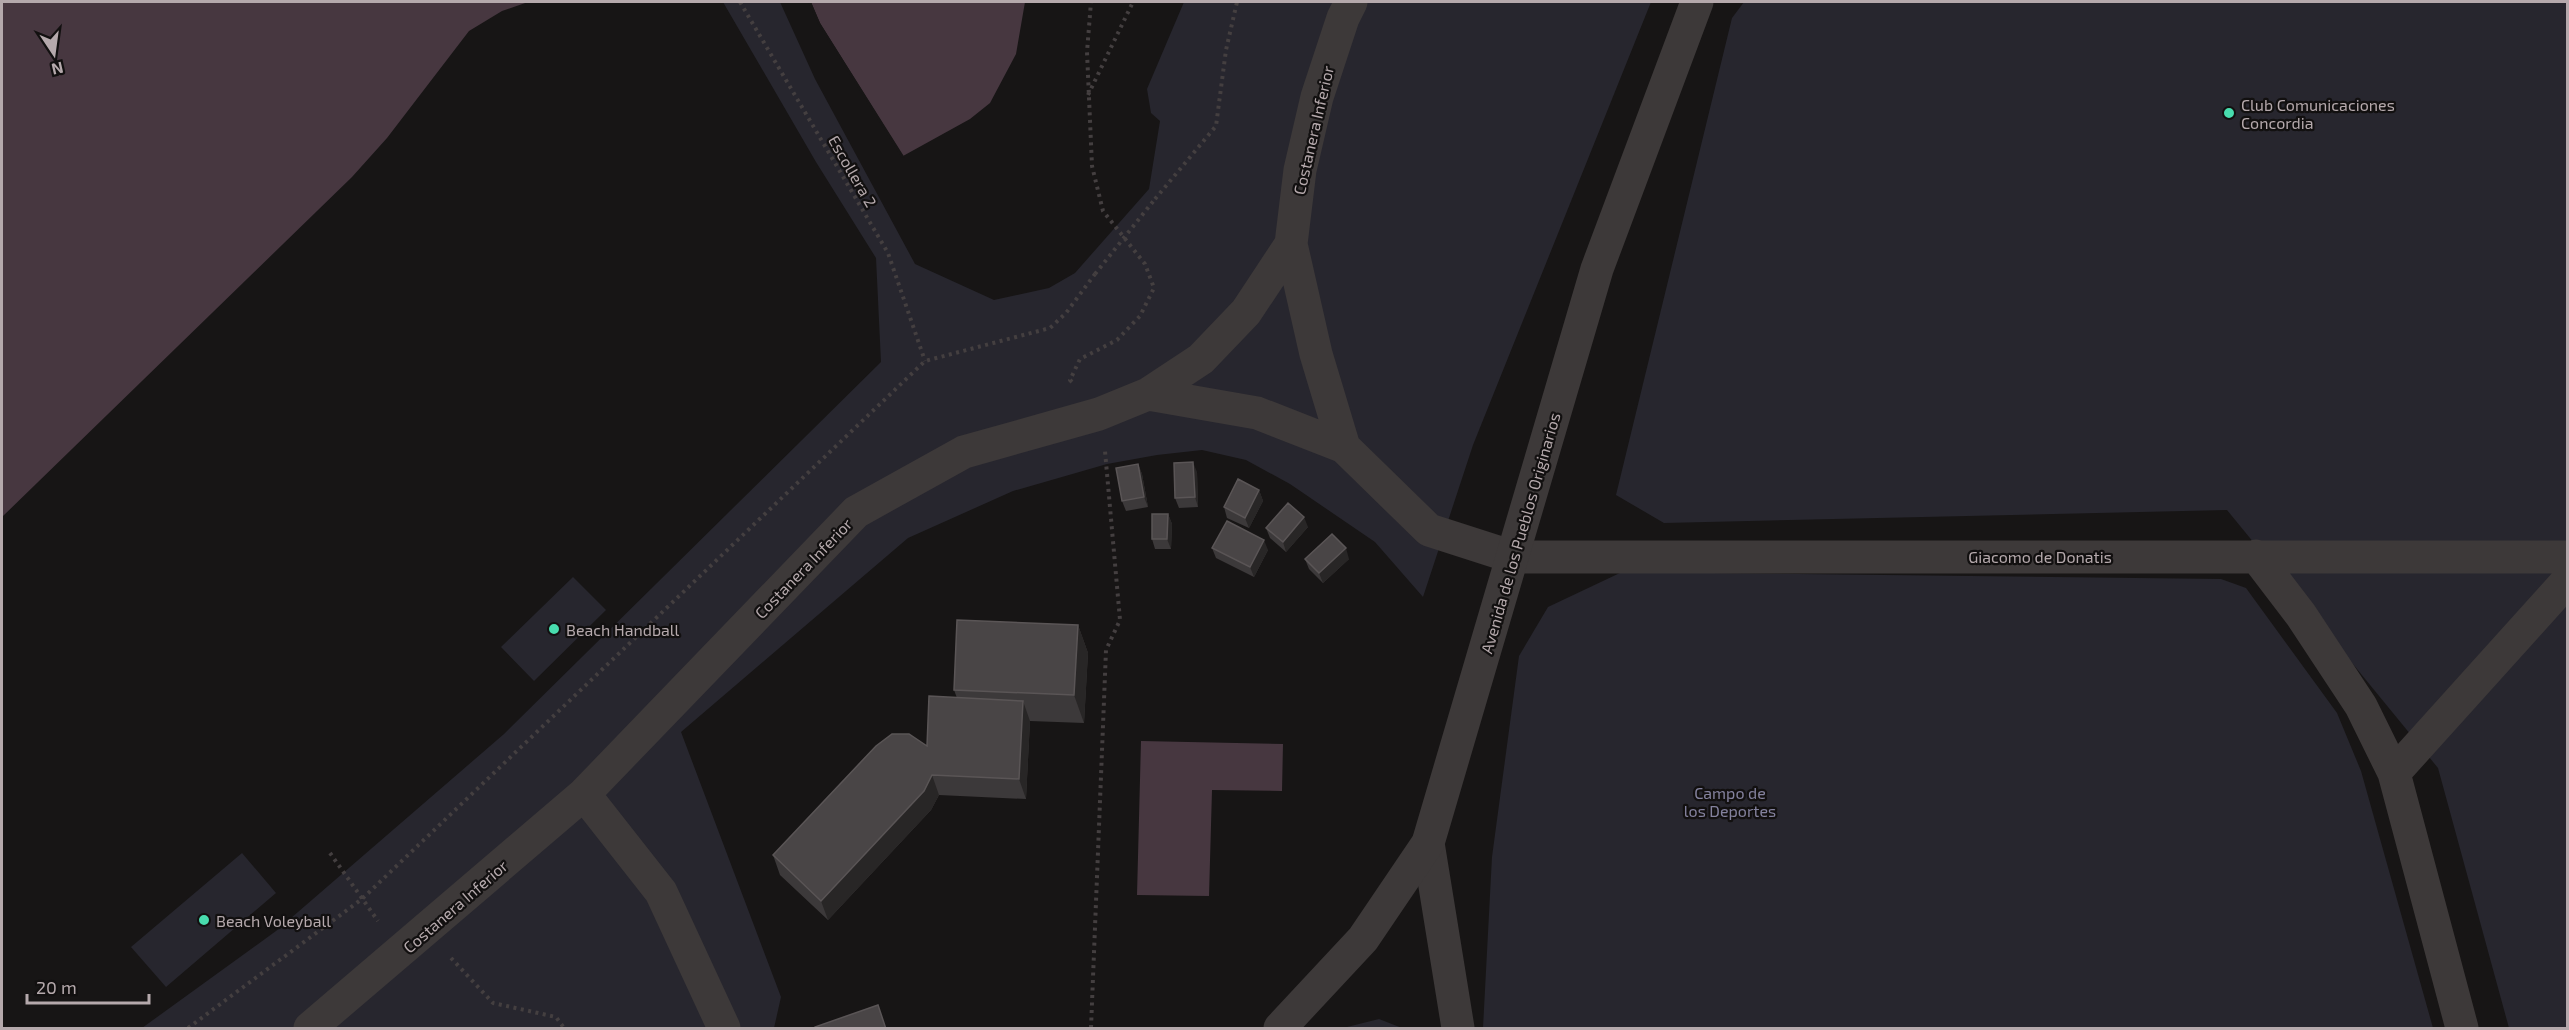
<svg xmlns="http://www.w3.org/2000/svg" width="2569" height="1030" viewBox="0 0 2569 1030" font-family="'Exo 2',sans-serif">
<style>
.green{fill:#27262e}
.water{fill:#473740}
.pier{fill:#171515}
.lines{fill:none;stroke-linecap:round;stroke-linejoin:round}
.path{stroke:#443f40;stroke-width:4;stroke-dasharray:3 4.5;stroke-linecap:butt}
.minor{stroke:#3d3939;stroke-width:33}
.tertiary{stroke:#3d3939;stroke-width:33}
.path-bridge{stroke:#443f40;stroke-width:4;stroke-dasharray:3 4.5;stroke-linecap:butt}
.wall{fill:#3c393a}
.shaded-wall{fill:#282626}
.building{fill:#494546;stroke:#5a5556;stroke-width:1.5}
.poi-dot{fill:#48dcae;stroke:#121010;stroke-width:2}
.labels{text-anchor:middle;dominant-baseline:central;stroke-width:4.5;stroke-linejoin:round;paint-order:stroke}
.poi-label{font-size:16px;fill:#b5a9ac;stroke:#121010;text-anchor:start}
.street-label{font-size:16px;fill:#b5a9ac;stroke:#121010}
.park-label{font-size:16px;fill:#84829e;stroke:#121010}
</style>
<rect width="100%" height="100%" fill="#171515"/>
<path class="green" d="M723,2H780L815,79L915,264L994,300L1049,288L1075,273L1149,189L1160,121L1151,113L1147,89L1184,2H1651L1473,445L1423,597L1375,542L1290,484L1246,460L1202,450L1157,455L1107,464L1013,491L908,538L681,732L781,997L774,1028H142L276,931L504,734L881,362L876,258L816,162Z
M1744,2H2567V1028H2509L2438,768L2227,510L1664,523L1616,495L1732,18Z
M1622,572L2221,579L2246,588L2337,713L2361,771L2433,1028H1483L1492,857L1519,656L1548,607Z
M573,577L606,610L534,681L501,647Z
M242,853L276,893L166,987L131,947Z
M1379,1019L1402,1028H1342H1343Z"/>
<path class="water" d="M2,2H528L502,11L469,31L387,138L352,177L2,517Z
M811,2H1025L1016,54L990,103L970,119L903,156L820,23Z
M1141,741L1283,744L1282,791L1212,790L1209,896L1137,895Z"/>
<path class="pier" d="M808,2H811L820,23L905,158L901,157L818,24Z"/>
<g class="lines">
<path class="path" d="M740,2L888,253L925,361
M1088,95L1133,2
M1155,199L1216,126L1226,50L1237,2
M1072,382L1070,380L1080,359L1117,340L1140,316L1154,288L1145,264L1103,211L1092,166L1087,52L1091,2
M330,853L378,921
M451,958L493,1003L556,1017L564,1028
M188,1028L362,899L925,361L1050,328L1066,313L1095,274
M1091,1028L1106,650L1120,620L1105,451"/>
<path class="minor" d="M1291,244L1316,354L1344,447L1429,530L1513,557H2568
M1148,394L1257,413L1344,447
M2256,556L2301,615L2361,706L2394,773L2462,1028
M2394,773L2568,580
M584,794L661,892L724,1028
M1428,843L1458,1028
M310,1028L584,794L856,512L964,452L1099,414L1148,394L1201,359L1246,312L1291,244L1300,170L1317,97L1343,18L1351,2"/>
<path class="tertiary" d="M1280,1028L1363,939L1428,843L1597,269L1697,2"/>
<path class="path-bridge" d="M1095,274L1155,199"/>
</g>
<path class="wall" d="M1138,464L1142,474L1148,507L1126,511L1122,501Z
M1197,472L1198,507L1179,508L1175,498Z
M1259,490L1263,501L1249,528L1227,518L1224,507Z
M1168,514L1172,524L1171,549H1155L1152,539Z
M1308,527L1286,552L1270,538L1266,528Z
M1212,548L1268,550L1254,577L1216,558Z
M1305,559H1349L1323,583L1309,569Z
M1078,625L1088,653L1084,723L1030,721L1026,799L939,795L931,810L828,920L780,875L773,855L927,746L957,698L954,690Z"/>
<path class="shaded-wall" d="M1193,462L1197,472L1198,507L1195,497Z
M1138,464L1142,474L1148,507L1144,497Z
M1259,490L1263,501L1249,528L1245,518Z
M1168,514L1172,524L1171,549L1167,539Z
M1304,517L1308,527L1286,552L1283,542Z
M1264,540L1268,550L1254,577L1250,567Z
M1346,548L1349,559L1323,583L1319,573Z
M1078,625L1088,653L1084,723L1074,695Z
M1023,701L1030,721L1026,799L1019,779Z
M932,775L939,795L931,810L828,920L821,901Z"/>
<path class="building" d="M1193,462L1195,497L1175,498L1174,463Z
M1138,464L1144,497L1122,501L1116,468Z
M1238,479L1259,490L1245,518L1224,507Z
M1288,503L1304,517L1283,542L1266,528Z
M1152,514H1168L1167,539H1152Z
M1227,521L1264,540L1250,567L1212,548Z
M1332,534L1346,548L1319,573L1305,559Z
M957,620L1078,625L1074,695L954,690Z
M929,696L1023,701L1019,779L932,775L924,791L821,901L773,855L876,746L892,734H909L927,746Z
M878,1005L886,1029H815V1027Z"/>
<g class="poi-dot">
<circle cx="2229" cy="113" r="6"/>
<circle cx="554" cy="629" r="6"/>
<circle cx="204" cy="920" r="6"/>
</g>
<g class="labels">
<g class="poi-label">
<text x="2241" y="104">Club Comunicaciones<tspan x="2241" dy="18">Concordia</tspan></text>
<text x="566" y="629">Beach Handball</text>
<text x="216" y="920">Beach Voleyball</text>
</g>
<g class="street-label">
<text transform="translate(1313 130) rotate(-77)">Costanera Inferior</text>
<text transform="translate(853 171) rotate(60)">Escollera 2</text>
<text transform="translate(1520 533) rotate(-74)">Avenida de los Pueblos Originarios</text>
<text x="2040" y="556">Giacomo de Donatis</text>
<text transform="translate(803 568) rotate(-46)">Costanera Inferior</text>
<text transform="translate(455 906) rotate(-41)">Costanera Inferior</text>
</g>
<g class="park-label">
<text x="1730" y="792">Campo de<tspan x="1730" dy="18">los Deportes</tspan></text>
</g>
</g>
<rect width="2569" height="1030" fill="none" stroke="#b5a9ac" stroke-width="6"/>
<g transform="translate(54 54) rotate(167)" stroke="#121010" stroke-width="4.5" paint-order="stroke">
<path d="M0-4.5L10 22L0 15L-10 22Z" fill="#b5a9ac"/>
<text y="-9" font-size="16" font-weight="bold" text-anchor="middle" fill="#b5a9ac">N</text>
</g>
<path d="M27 994v9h122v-9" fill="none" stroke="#b5a9ac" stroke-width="3"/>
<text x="36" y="994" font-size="18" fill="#b5a9ac" stroke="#121010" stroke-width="4.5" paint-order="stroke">20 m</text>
</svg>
